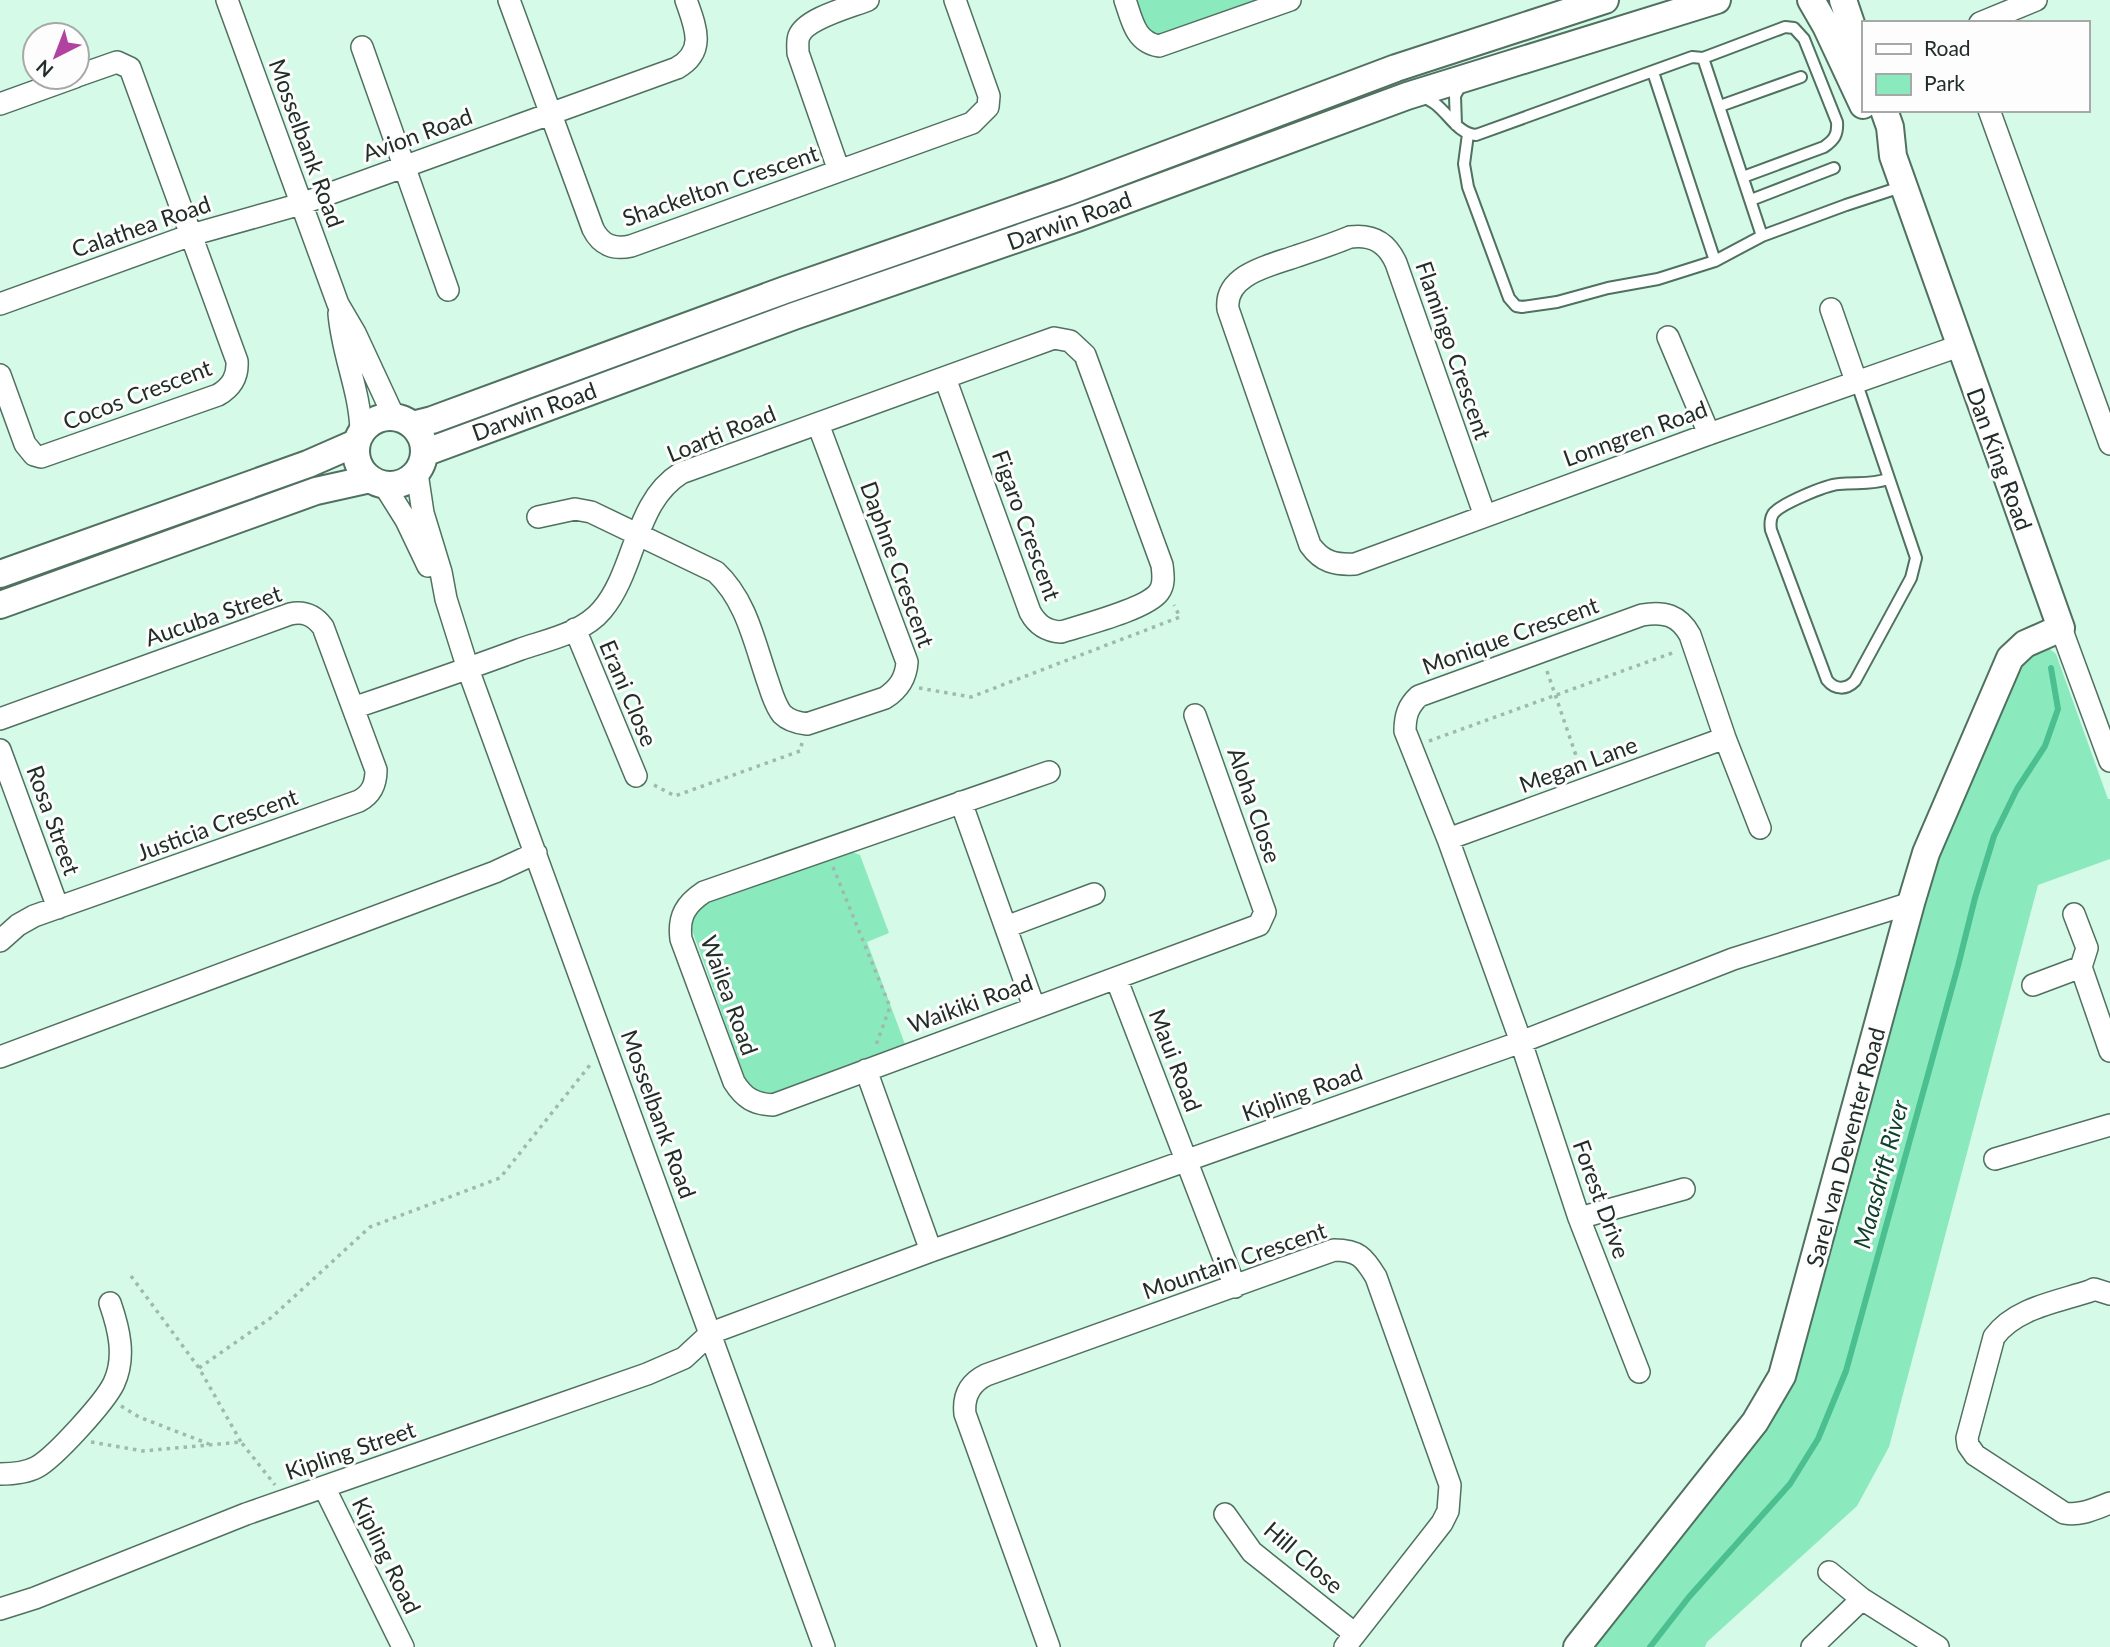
<svg xmlns="http://www.w3.org/2000/svg" width="2110" height="1647" viewBox="0 0 2110 1647" font-family="Lato,sans-serif">
<style>
.green{fill:#8be9be}
.lines{fill:none;stroke-linecap:round;stroke-linejoin:round}
.stream{stroke:#4bbf90;stroke-width:6}
.service-casing{stroke:#507060;stroke-width:14}
.minor-casing{stroke:#507060;stroke-width:24}
.tertiary-casing{stroke:#507060;stroke-width:30}
.path{stroke:#9dbaac;stroke-width:3.5;stroke-dasharray:3.5 5;stroke-linecap:butt}
.service{stroke:#fff;stroke-width:10}
.minor{stroke:#fff;stroke-width:21}
.tertiary{stroke:#fff;stroke-width:26}
.labels{text-anchor:middle;dominant-baseline:central;stroke-width:6;stroke-linejoin:round;paint-order:stroke}
.street-label{font-size:23px;fill:#212e28;stroke:#fdfdfd}
.water-label{font-size:24px;font-style:italic;fill:#0e402d;stroke:#fdfdfd}
</style>
<rect width="100%" height="100%" fill="#d6fae8"/>
<path class="green" d="M1133,0H1266L1161,38L1150,36Z
M2039,649H2050L2056,654L2108,799H2110V859L2038,885L1889,1447L1857,1506L1707,1642L1705,1647H1593L1765,1429L1785,1398L1800,1364L1930,879L2021,663Z
M850,851L860,855L889,933L867,942L906,1047L776,1094L757,1092L745,1078L692,930L694,914L705,902Z"/>
<g class="lines">
<path class="stream" d="M1650,1647L1689,1597L1790,1484L1818,1439L1846,1371L1958,966L1975,898L1994,836L2017,789L2045,746L2058,709L2051,668"/>
<defs>
<path id="service" d="M1703,58L1785,27L1794,28L1804,39L1837,122C1838,135 1834,140 1824,147L1743,177
M1653,72L1715,261
M1420,97C1445,101 1452,133 1476,135L1692,57L1703,58L1762,236
M1720,106L1801,77
M1456,125L1455,96L1462,83
M1468,134L1464,164L1468,187L1509,298L1516,306L1522,307L1557,302L1608,288L1658,279L1715,261L1762,236L1846,205L1904,186
M1751,200L1834,168
M1856,381L1916,558L1911,578L1855,681C1846,690 1835,690 1827,680L1771,530C1770,524 1770,519 1773,514C1780,504 1826,485 1839,484C1857,482 1871,485 1888,479"/>
<path id="minor" d="M227,0L338,304L355,333L394,417
M509,0L593,229C601,245 614,250 631,246L972,123L988,107L989,96L955,0
M1125,0C1132,20 1135,42 1159,46L1290,0
M1980,23L2036,0
M362,47L448,290
M0,104L75,77
M1989,110L2110,444
M839,171L798,53C798,47 797,41 799,36C806,18 851,7 868,0
M0,304L191,235L301,204L677,68C707,51 695,26 686,0
M1831,309L1856,381
M339,313C342,354 360,390 361,431
M1668,337L1709,434
M0,375L25,444L34,455L41,457L218,395C232,387 238,376 237,361L130,68L117,62L77,76
M417,473L423,513L441,572L446,599L468,669L824,1647
M384,485L406,520L428,566
M1485,516L1396,263C1387,243 1373,234 1350,237C1333,244 1315,250 1297,256C1272,265 1224,274 1228,309L1310,545C1322,562 1335,565 1355,564L1709,434L1959,346
M538,517L575,509L591,512L716,572C746,600 754,641 767,679C771,690 774,704 782,714C789,721 798,723 807,724L885,698C899,689 906,678 907,662L818,424
M2061,628L2110,761
M575,629L636,776
M353,708C409,689 465,670 521,649C547,640 583,633 602,610C636,570 634,502 681,473L1054,338L1070,341L1085,355L1162,565C1163,574 1165,584 1159,592C1147,609 1083,625 1061,632C1046,631 1037,625 1030,612L945,378
M0,719L290,614C304,611 314,615 323,627L376,770C376,784 372,794 359,801L34,916L18,925L0,941
M0,750L58,908
M1049,772L704,892C686,904 678,916 681,939L734,1082C744,1098 754,1104 773,1105L1259,925L1265,912L1195,715
M961,802L1034,1007
M1448,839L1725,738
M1006,927L1094,894
M2081,967L2110,1051
M1116,978L1235,1287
M2033,985L2081,967L2087,948L2074,914
M0,1057L495,872L536,853
M866,1070L931,1251
M1995,1159L2110,1125
M1579,1218L1684,1189
M2110,1294L2094,1289L2090,1291C2057,1302 2015,1308 1994,1337L1967,1438L1968,1445L1975,1455L2064,1513C2081,1516 2094,1509 2110,1503
M1639,1372L1579,1218L1521,1042L1448,839L1405,731C1405,716 1408,706 1419,696L1642,615C1664,611 1679,615 1690,635L1725,738L1760,828
M0,1474C13,1474 26,1473 37,1467C55,1457 105,1402 114,1383C126,1357 119,1329 110,1303
M324,1487L403,1647
M1225,1514L1252,1552L1355,1634
M1829,1572L1862,1599L1938,1647
M0,1609L35,1598L246,1514L647,1374L684,1358L711,1333L931,1251L1521,1042L1733,959L1911,903
M1049,1647L965,1414C963,1396 970,1383 986,1375L1334,1250C1358,1250 1364,1257 1376,1277L1450,1485L1448,1511L1442,1523L1345,1647
M1812,1647L1862,1599"/>
<path id="tertiary" d="M1811,0L1826,26L1863,105
M1843,0L1863,59
M356 451a34 34 0 1 1 68 0a34 34 0 1 1-68 0Z
M412,425L432,420L785,290L1067,192L1396,68L1605,0
M424,453L794,316L1077,218L1407,96L1717,0
M0,574L308,464L356,443
M0,605L316,491L370,479
M1577,1647L1755,1422L1782,1376L1911,903L1926,853L2010,658L2025,644L2061,628L1893,156L1890,127L1884,110"/>
</defs>
<use href="#service" class="service-casing"/>
<use href="#minor" class="minor-casing"/>
<use href="#tertiary" class="tertiary-casing"/>
<path class="path" d="M1547,671L1581,770
M919,688L971,697L1180,617L1174,605
M1429,741L1675,652
M654,785L675,796L800,751L802,743
M833,867L890,1007L876,1045
M131,1276L199,1368L241,1442
M199,1368L272,1317L370,1227L500,1178L590,1065
M121,1406L139,1417L209,1444
M91,1442L143,1451L241,1442L275,1485"/>
<use href="#service" class="service"/>
<use href="#minor" class="minor"/>
<use href="#tertiary" class="tertiary"/>
</g>
<g class="labels">
<g class="street-label">
<text transform="translate(417 134) rotate(-20)">Avion Road</text>
<text transform="translate(307 143) rotate(70)">Mosselbank Road</text>
<text transform="translate(720 185) rotate(-19)">Shackelton Crescent</text>
<text transform="translate(1069 220) rotate(-20)">Darwin Road</text>
<text transform="translate(141 226) rotate(-19)">Calathea Road</text>
<text transform="translate(1454 350) rotate(71)">Flamingo Crescent</text>
<text transform="translate(137 394) rotate(-21)">Cocos Crescent</text>
<text transform="translate(534 411) rotate(-20)">Darwin Road</text>
<text transform="translate(721 433) rotate(-22)">Loarti Road</text>
<text transform="translate(1635 433) rotate(-20)">Lonngren Road</text>
<text transform="translate(2000 459) rotate(70)">Dan King Road</text>
<text transform="translate(1027 525) rotate(70)">Figaro Crescent</text>
<text transform="translate(898 564) rotate(70)">Daphne Crescent</text>
<text transform="translate(213 615) rotate(-19)">Aucuba Street</text>
<text transform="translate(1510 635) rotate(-20)">Monique Crescent</text>
<text transform="translate(629 693) rotate(67)">Erani Close</text>
<text transform="translate(1578 764) rotate(-20)">Megan Lane</text>
<text transform="translate(1255 805) rotate(71)">Aloha Close</text>
<text transform="translate(54 820) rotate(70)">Rosa Street</text>
<text transform="translate(217 824) rotate(-20)">Justicia Crescent</text>
<text transform="translate(730 995) rotate(70)">Wailea Road</text>
<text transform="translate(970 1003) rotate(-20)">Waikiki Road</text>
<text transform="translate(1176 1060) rotate(69)">Maui Road</text>
<text transform="translate(1302 1092) rotate(-20)">Kipling Road</text>
<text transform="translate(659 1114) rotate(70)">Mosselbank Road</text>
<text transform="translate(1845 1147) rotate(-75)">Sarel van Deventer Road</text>
<text transform="translate(1602 1199) rotate(70)">Forest Drive</text>
<text transform="translate(1234 1260) rotate(-19)">Mountain Crescent</text>
<text transform="translate(350 1450) rotate(-19)">Kipling Street</text>
<text transform="translate(387 1555) rotate(64)">Kipling Road</text>
<text transform="translate(1304 1557) rotate(41)">Hill Close</text>
</g>
<g class="water-label">
<text transform="translate(1880 1174) rotate(-75)">Maasdrift River</text>
</g>
</g>
<rect x="1862" y="21" width="228" height="91" fill="#fdfdfd" stroke="#a5aaa8" stroke-width="2"/>
<rect x="1876" y="44" width="35" height="10" fill="#ffffff" stroke="#a5aaa8" stroke-width="2"/>
<text x="1924" y="56" font-size="21" fill="#212e28">Road</text>
<rect x="1876" y="74" width="35" height="21" fill="#8be9be" stroke="#a5aaa8" stroke-width="2"/>
<text x="1924" y="91" font-size="21" fill="#212e28">Park</text>
<g transform="translate(56 56) rotate(222)"><circle r="33" fill="#fdfdfd" stroke="#a5aaa8" stroke-width="2"/>
<path d="M0-5L12 26L0 18L-12 26Z" fill="#b1429f"/>
<text y="-10" font-size="19" font-weight="bold" text-anchor="middle" fill="#212e28">N</text>
</g>
</svg>
